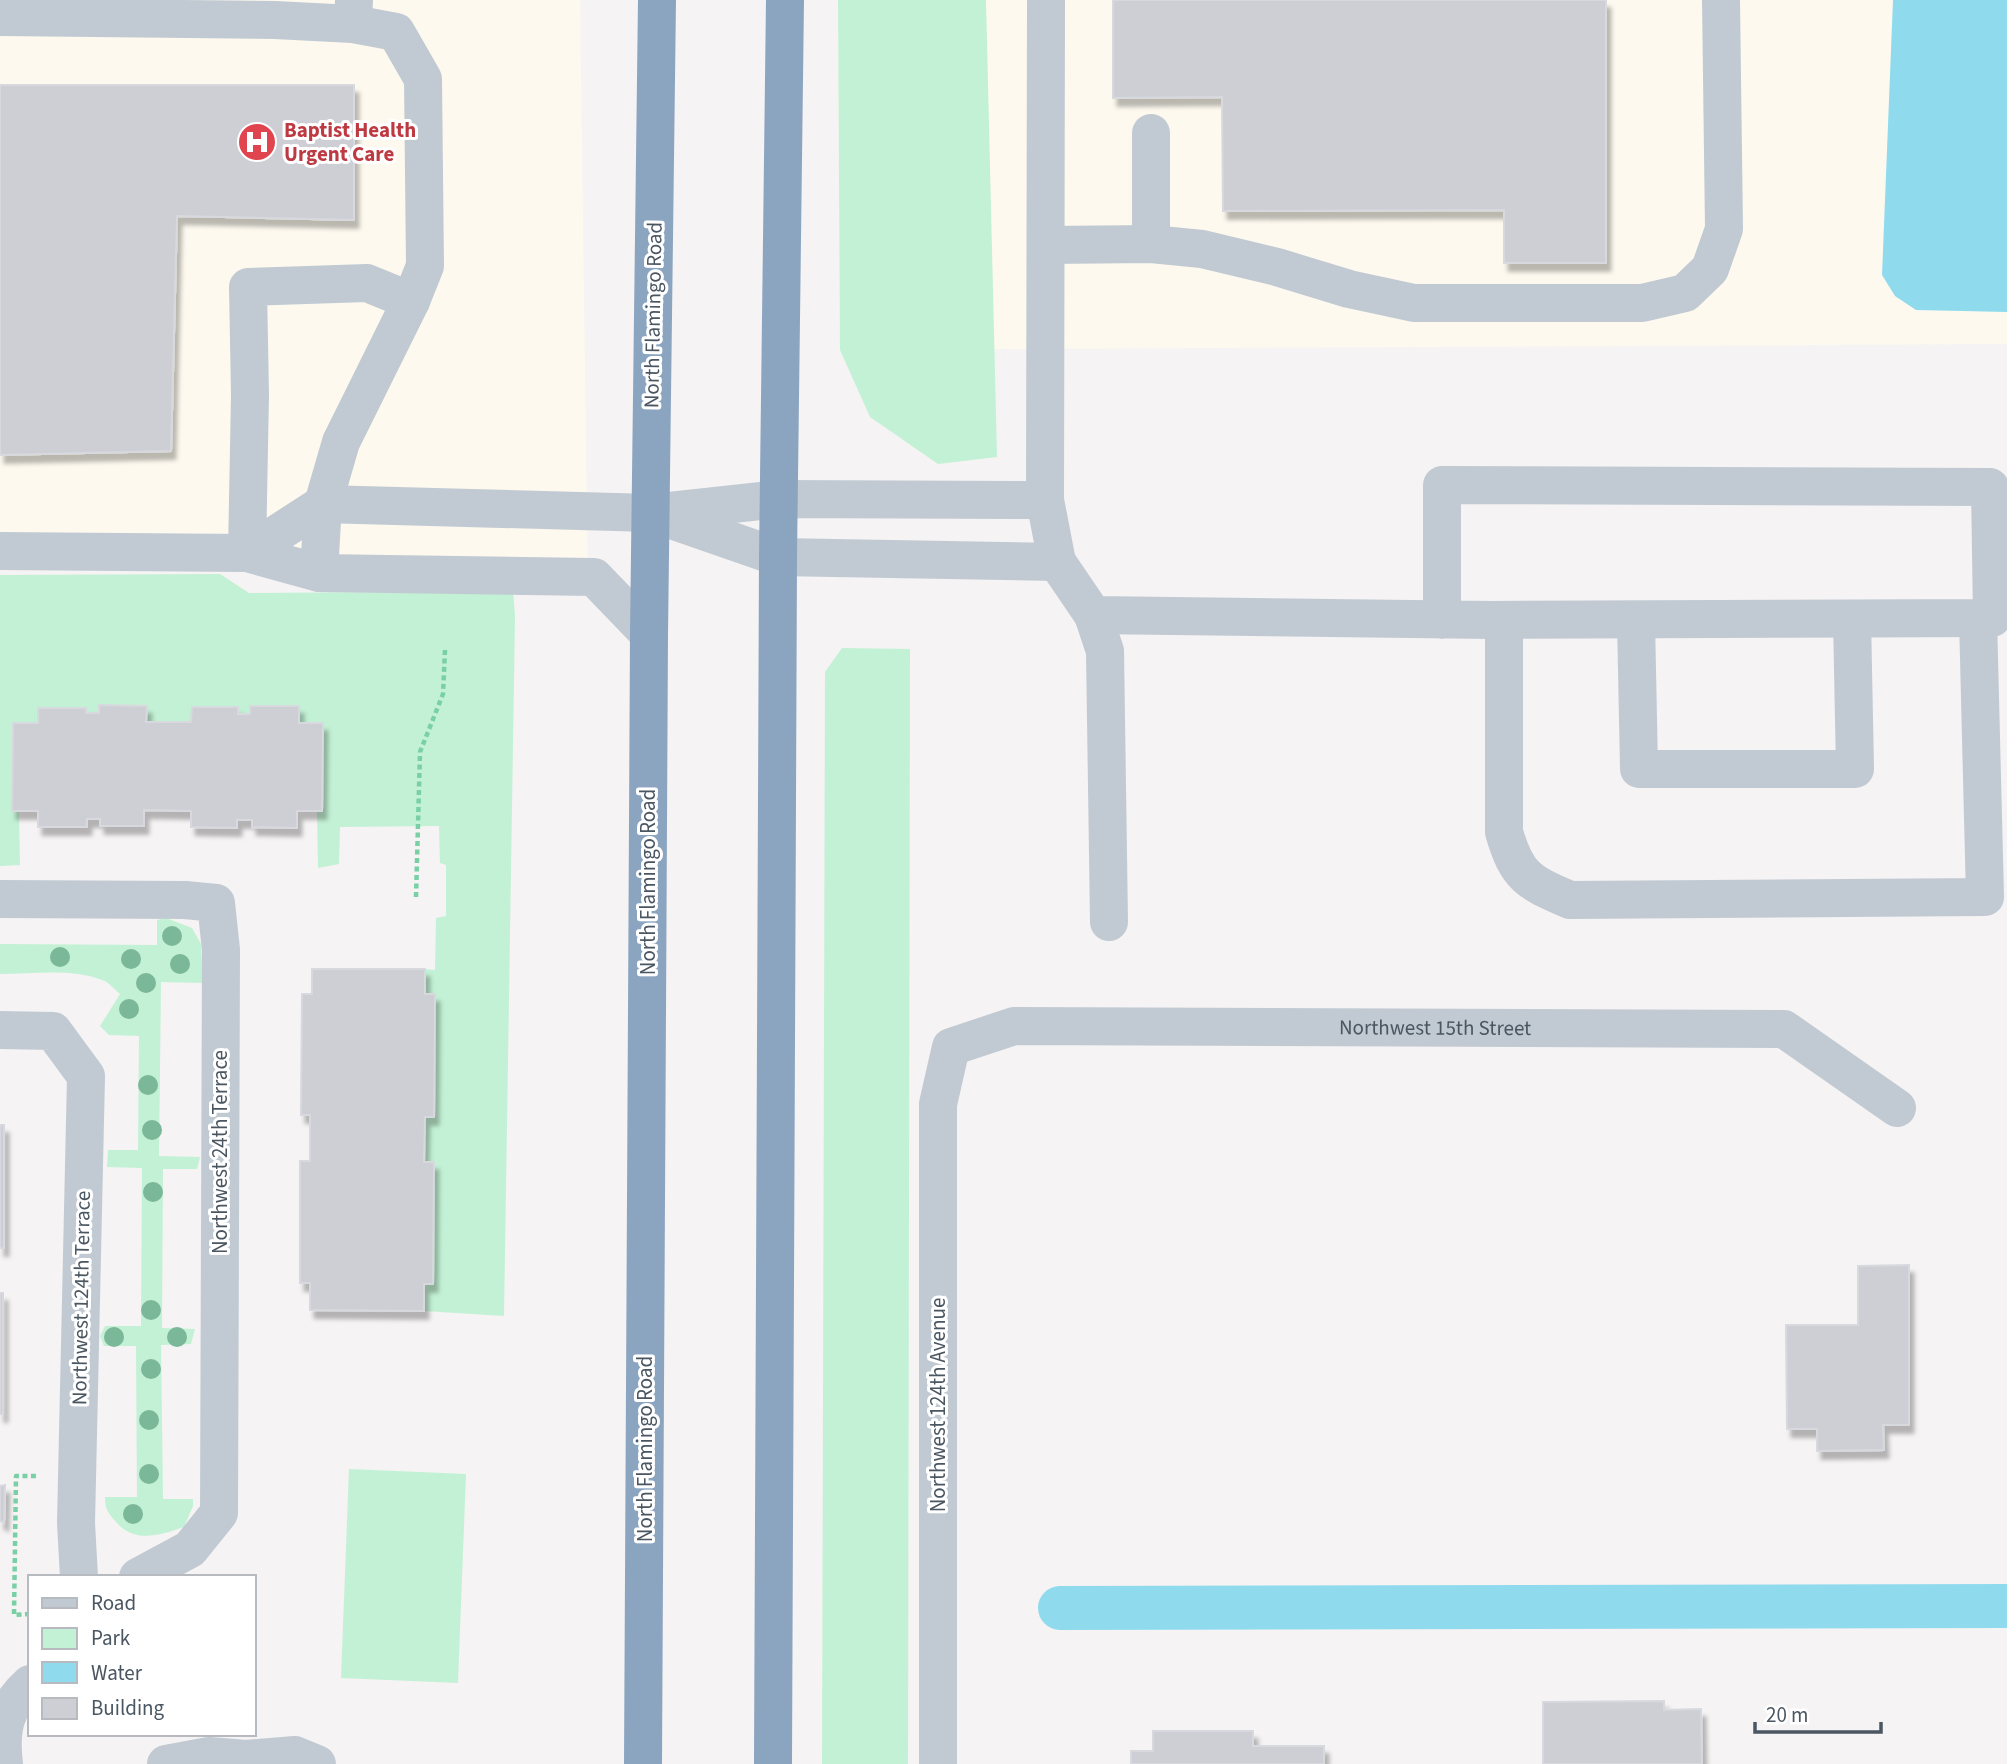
<svg xmlns="http://www.w3.org/2000/svg" width="2007" height="1764" viewBox="0 0 2007 1764" font-family="'Source Sans 3',sans-serif">
<style>
.commercial{fill:#fdf9ef}
.green{fill:#c3f1d5}
.water{fill:#90daee}
.lines{fill:none;stroke-linecap:round;stroke-linejoin:round}
.canal{stroke:#90daee;stroke-width:44}
.building{fill:#cdcfd5;stroke:#d7d9de;stroke-width:2;filter:url(#shadow)}
.path{stroke:#7ad0a6;stroke-width:4.5;stroke-dasharray:5 3.5;stroke-linecap:butt}
.minor{stroke:#c1cad2;stroke-width:38}
.highway{stroke:#8ba5c1;stroke-width:38}
.tree{fill:#7bb799}
.labels{text-anchor:middle;dominant-baseline:central;stroke-width:6;stroke-linejoin:round;paint-order:stroke}
.health-label{font-size:21px;font-weight:bold;fill:#be3a42;stroke:#fff;text-anchor:start}
.street-label{font-size:21px;fill:#4a5661;stroke:#fff}
</style>
<defs>
<filter id="shadow"><feDropShadow dx="4.5" dy="8" stdDeviation="2" flood-color="#0004"/></filter>
</defs>
<rect width="100%" height="100%" fill="#f5f3f3"/>
<path class="commercial" d="M0,0H580L588,589L233,566L0,567Z
M838,0H2007V344L840,350Z"/>
<path class="green" d="M838,0H986L997,457L938,464L870,417L840,350Z
M220,574L249,593L513,591L515,616L504,1316L424,1311V1284H433L434,1162H424L425,1117L434,1116L435,994H425V969L435,970L436,918L446,916V865L440,863L439,826L340,827L339,864L318,868L317,811L322,810L323,724L299,723V706H251L250,714L192,707L191,722H146V706L99,705V713H86V708H39L38,723L19,811L20,865L0,866V575Z
M842,648L910,649L908,1764H822L825,672Z
M166,918L192,928L201,944L203,983L161,982L159,1156L200,1157L197,1169H163L162,1328L195,1329L191,1344L161,1345L163,1499H193V1506L184,1527C160,1535 135,1544 116,1522C108,1513 105,1509 105,1497H137L136,1346H104L100,1336L105,1326H141L142,1168L107,1167L108,1150H138L139,1036L109,1035L100,1026L120,994C114,989 109,982 102,980C72,968 32,974 0,974V944L157,945V920Z
M349,1469L466,1474L458,1683L341,1678Z"/>
<path class="water" d="M1893,0H2007V312L1916,310L1895,296L1882,275Z"/>
<g class="lines">
<path class="canal" d="M1060,1608L2007,1606"/>
</g>
<path class="building" d="M1113,0H1606V263H1504V210L1223,211L1222,97L1113,98Z
M0,85H354V220L177,216L171,451L0,455Z
M99,705L147,706L146,722H191L192,707H238V714H250V706H299V723H323L322,811H297V828L252,827V820H237V828L191,827V811L144,810V826H100V819H87V827H38V811H12L13,723H38V708H86V713H99Z
M312,969H425V994H435L434,1117H425L424,1162H434L433,1284H424V1311L310,1310V1283H300V1161H310V1115H301L302,994H312Z
M0,1125H4V1248H0Z
M1909,1265V1425H1883L1884,1450L1817,1451V1429H1787L1786,1325H1858V1266Z
M0,1293H3V1414H0Z
M5,1485L4,1523L0,1521V1486Z
M1664,1701V1710L1701,1709L1702,1764H1543V1702Z
M1153,1731H1253V1746H1324V1764H1131V1751H1153Z"/>
<g class="lines">
<path class="path" d="M416,897L420,752L443,694L445,650
M30,1614L14,1615L16,1476H36"/>
<g class="minor">
<path d="M1046,0L1045,500L1057,562L1093,615L1492,620L1992,618L1990,487L1442,485V620"/>
<path d="M0,17L275,20L353,24L354,0"/>
<path d="M1151,133V244"/>
<path d="M1046,245L1151,244L1202,249L1277,267L1349,289L1414,303H1642L1685,293L1710,269L1724,229L1721,0"/>
<path d="M660,516L778,557L1057,562"/>
<path d="M0,551L247,553L319,573L594,577L649,634"/>
<path d="M247,553L323,504L651,513L779,499L1045,500"/>
<path d="M247,553L250,395L248,287L367,283L411,301"/>
<path d="M319,573L323,504L341,442L411,301L425,266L423,79L396,32L353,24"/>
<path d="M1093,615L1105,651L1109,922"/>
<path d="M1504,620V832C1517,877 1528,882 1570,900L1985,897L1978,618"/>
<path d="M1636,620L1639,769H1855L1852,619"/>
<path d="M0,899L185,900L216,903L221,950L219,1513L190,1549L138,1577"/>
<path d="M0,1030L53,1031L86,1076L76,1523L79,1577"/>
<path d="M4,1764C0,1731 4,1707 30,1684"/>
<path d="M166,1764L209,1756L246,1759L295,1755L317,1764"/>
<path id="s1" d="M938,1764V1104L951,1047L1014,1026L1784,1029L1897,1108"/>
</g>
<path class="highway" d="M643,1764L649,634L657,0
M773,1764L778,557L785,0"/>
</g>
<g class="tree">
<circle cx="172" cy="936" r="10"/>
<circle cx="60" cy="957" r="10"/>
<circle cx="131" cy="959" r="10"/>
<circle cx="180" cy="964" r="10"/>
<circle cx="146" cy="983" r="10"/>
<circle cx="129" cy="1009" r="10"/>
<circle cx="148" cy="1085" r="10"/>
<circle cx="152" cy="1130" r="10"/>
<circle cx="153" cy="1192" r="10"/>
<circle cx="151" cy="1310" r="10"/>
<circle cx="114" cy="1337" r="10"/>
<circle cx="177" cy="1337" r="10"/>
<circle cx="151" cy="1369" r="10"/>
<circle cx="149" cy="1420" r="10"/>
<circle cx="149" cy="1474" r="10"/>
<circle cx="133" cy="1514" r="10"/>
</g>
<defs>
<symbol id="hospital-disc" viewBox="-11 -11 22 22"><circle r="9.5" fill="#e0444e" stroke="#fff"/><path d="M-5-5h3v3.5h4V-5h3V5h-3V1.5h-4V5h-3Z" fill="#fff"/></symbol>
</defs>
<g fill-rule="evenodd">
<use href="#hospital-disc" x="235" y="120" width="44" height="44"/>
</g>
<g class="labels">
<g class="health-label">
<text x="284" y="130">Baptist Health<tspan x="284" dy="24">Urgent Care</tspan></text>
</g>
<g class="street-label">
<text transform="translate(653 315) rotate(-89)">North Flamingo Road</text>
<text transform="translate(648 882) rotate(-90)">North Flamingo Road</text>
<text stroke="none"><textPath href="#s1" startOffset="1206">Northwest 15th Street</textPath></text>
<text transform="translate(220 1152) rotate(-90)">Northwest 24th Terrace</text>
<text transform="translate(81 1298) rotate(-89)">Northwest 124th Terrace</text>
<text transform="translate(938 1405) rotate(-90)">Northwest 124th Avenue</text>
<text transform="translate(645 1449) rotate(-90)">North Flamingo Road</text>
</g>
</g>
<rect x="28" y="1575" width="228" height="161" fill="#ffffff" stroke="#b7bbc0" stroke-width="2"/>
<rect x="42" y="1598" width="35" height="10" fill="#c1cad2" stroke="#b7bbc0" stroke-width="2"/>
<text x="91" y="1610" font-size="21" fill="#4a5661">Road</text>
<rect x="42" y="1628" width="35" height="21" fill="#c3f1d5" stroke="#b7bbc0" stroke-width="2"/>
<text x="91" y="1645" font-size="21" fill="#4a5661">Park</text>
<rect x="42" y="1662" width="35" height="21" fill="#90daee" stroke="#b7bbc0" stroke-width="2"/>
<text x="91" y="1680" font-size="21" fill="#4a5661">Water</text>
<rect x="42" y="1698" width="35" height="21" fill="#cdcfd5" stroke="#b7bbc0" stroke-width="2"/>
<text x="91" y="1715" font-size="21" fill="#4a5661">Building</text>
<path d="M1755 1722v10h126v-10" fill="none" stroke="#4a5661" stroke-width="3.5"/>
<text x="1766" y="1722" font-size="21" fill="#4a5661" stroke="#ffffff" stroke-width="5" paint-order="stroke">20 m</text>
</svg>
